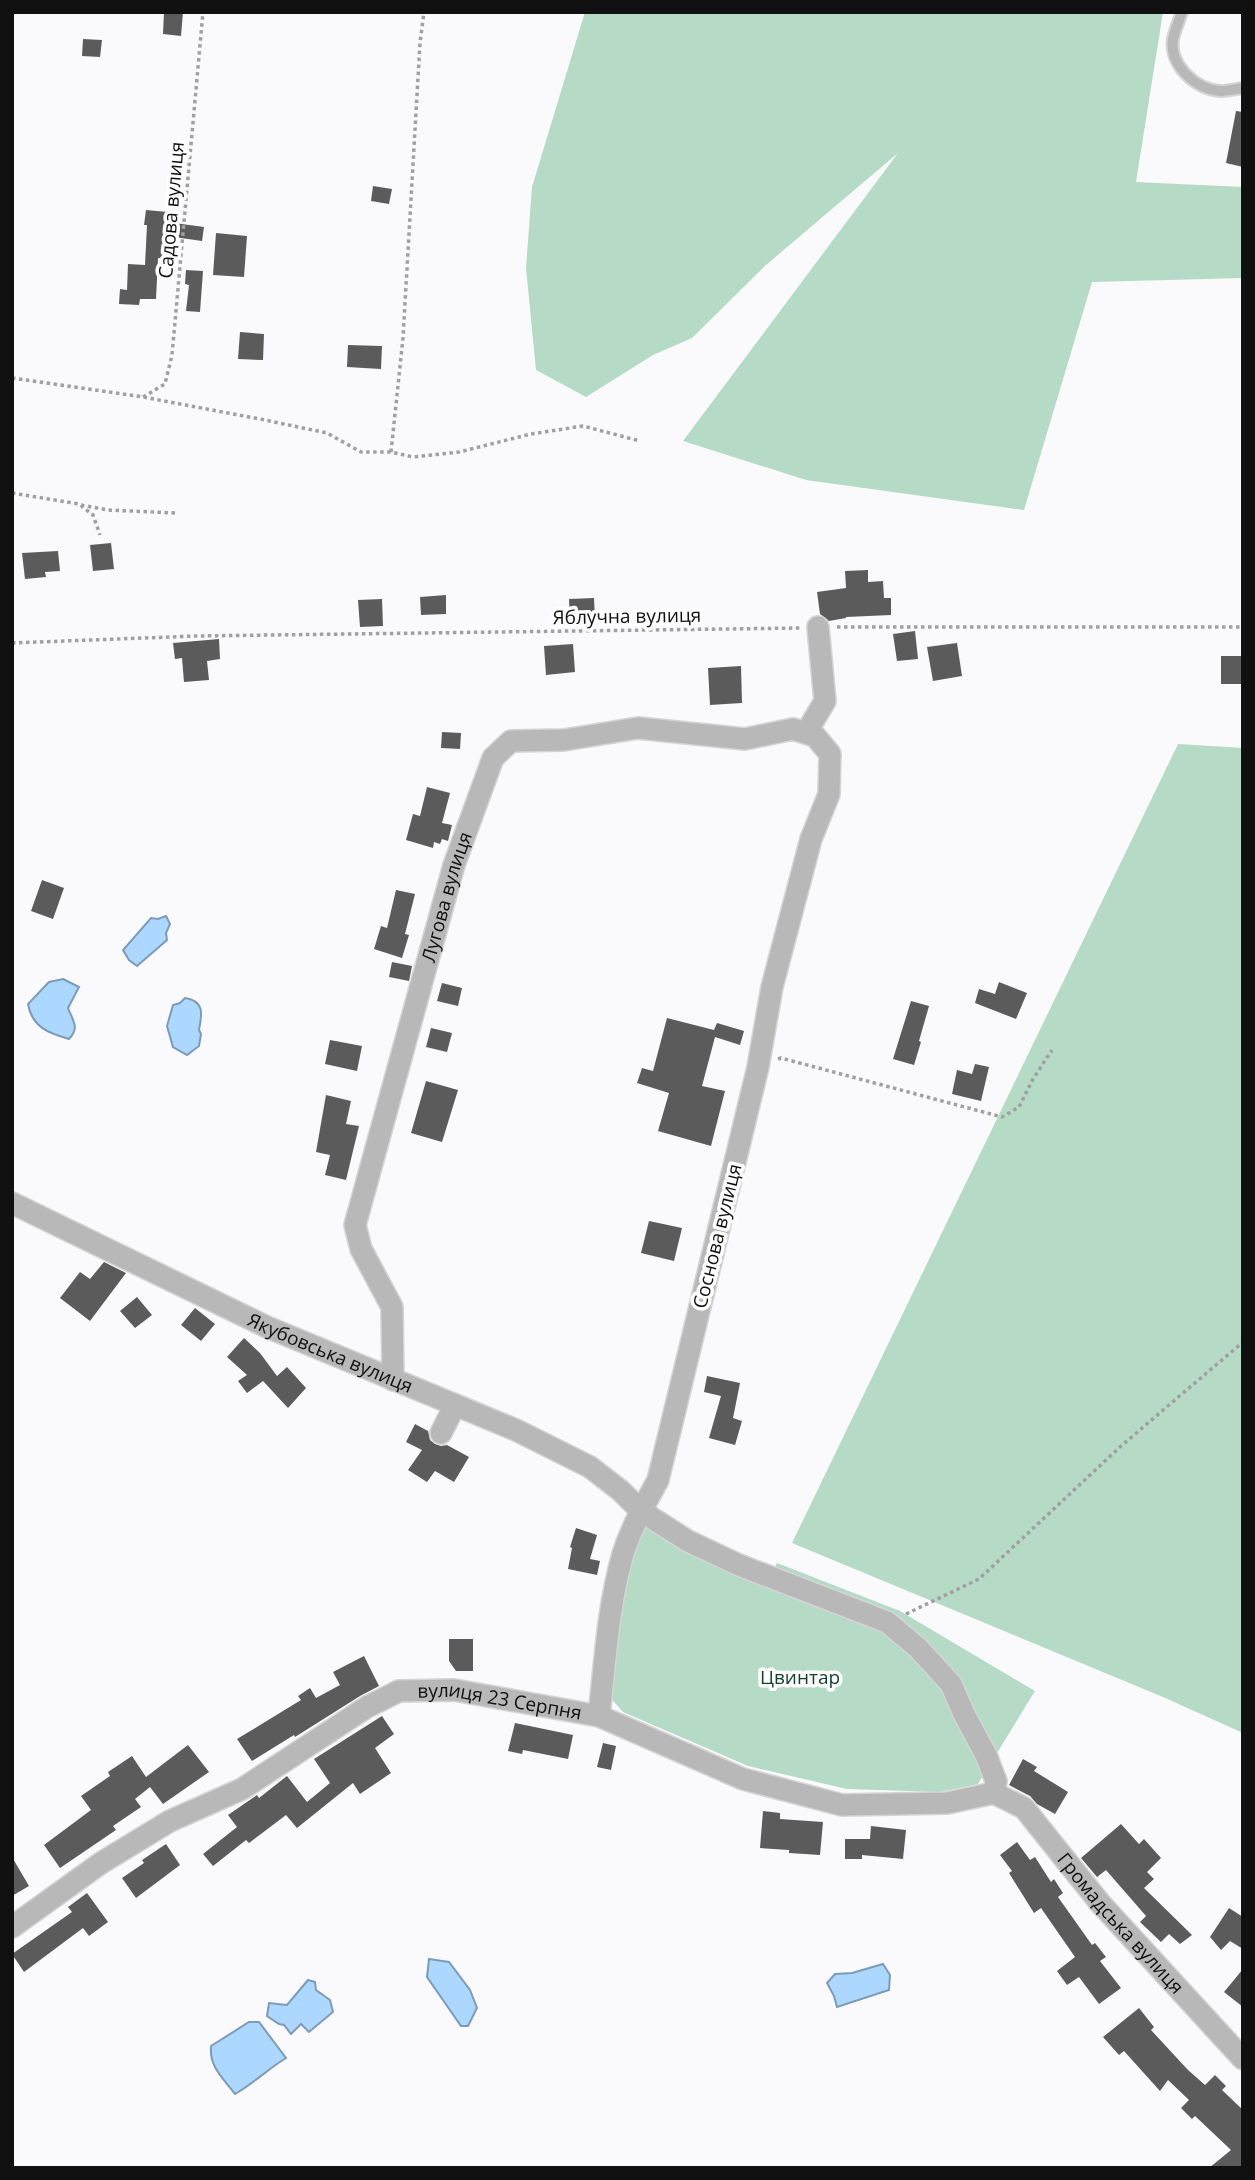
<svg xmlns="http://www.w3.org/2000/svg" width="1255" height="2180" viewBox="0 0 1255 2180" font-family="'Open Sans',sans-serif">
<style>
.green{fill:#b5dac5}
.water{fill:#acd7fe;stroke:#7d9bb7;stroke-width:2}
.building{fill:#5c5b5c}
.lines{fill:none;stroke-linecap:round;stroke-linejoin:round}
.lane-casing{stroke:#d5d5d6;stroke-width:14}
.street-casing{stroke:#d5d5d6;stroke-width:24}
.path{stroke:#a0a0a2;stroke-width:3.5;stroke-dasharray:3.5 3.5;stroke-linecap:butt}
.lane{stroke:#b8b8b8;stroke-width:10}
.street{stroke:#b8b8b8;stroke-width:21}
.labels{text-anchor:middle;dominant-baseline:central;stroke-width:7;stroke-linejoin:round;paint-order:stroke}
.street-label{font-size:19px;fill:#101010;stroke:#fff}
.park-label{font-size:19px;fill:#123e2a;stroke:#fff}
</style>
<rect width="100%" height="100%" fill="#fafafc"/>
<path class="green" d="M585,12H1163L1136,182L1243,187V278L1092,282L1024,510L806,480L683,441L898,153L766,265L692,338L653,355L586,397L536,370L526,268L532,187Z
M1178,744L1243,748V1733L1163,1697L792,1543Z
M641,1524L766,1585L777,1563L900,1611L1035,1691L978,1784L940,1792L847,1789L748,1766L623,1712L607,1694L620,1603Z"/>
<path class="water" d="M166,916L170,924L166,933L167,940L137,966L129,960L123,950L151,918L158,919Z
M63,979L79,987L68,1008C73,1021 80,1028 69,1039C48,1033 32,1027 28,1004L49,982Z
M185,998C205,1001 202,1014 199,1030L201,1034L199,1046L187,1055L173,1047L167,1026L173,1005L180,1003Z
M429,1959L449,1962L470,1990L477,2008L468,2026H461L427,1977Z
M883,1964L890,1975L889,1990L837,2007L834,1996L827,1983L835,1974L852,1973Z
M308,1980L315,1982L316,1990L330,2000L333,2012L309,2032L301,2024L291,2034L284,2025L279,2024L267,2016L269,2003L287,2005Z
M249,2022H259L286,2058C268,2069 254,2083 235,2094C223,2078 209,2067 211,2046Z"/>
<path class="building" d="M164,12H183L181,36L163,34Z
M83,39L102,40L100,57L82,56Z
M1236,111L1243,112V167L1226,163Z
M373,186L392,189L389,204L371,201Z
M146,210L168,212L167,222L204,227L202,241L174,237L172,259L158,258L156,299H140L139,305L119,304L120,289L127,290L128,264L145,265L147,225H144Z
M216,233L247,236L244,277L213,275Z
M186,270L203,271L200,312L186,311L189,285L185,284Z
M240,332L264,334L263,360L238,359Z
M348,345L382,346L381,369L347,367Z
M111,543L114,569L93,571L90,545Z
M58,551L60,571L45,572L46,577L25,579L22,553Z
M868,570V582L883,581L884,598H891V615L846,617V618L829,621L820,614L817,592L846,588L845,571Z
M446,595V614L421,615L420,597Z
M594,598L595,620L570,621L569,599Z
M382,599L383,626L360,627L358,600Z
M915,631L918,659L897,661L893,634Z
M219,639L220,659L207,661L209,680L184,682L182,658L175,659L173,643Z
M957,643L962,676L933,681L927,647Z
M573,644L575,672L546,675L544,646Z
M1221,656H1243V684H1221Z
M741,666L742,703L710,705L708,668Z
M442,732L461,733L460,749L441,748Z
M427,787L450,793L442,823L452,825L448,841L442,839L440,844L434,842L433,848L406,840L413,814L420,816Z
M42,880L64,888L53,919L31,911Z
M396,890L415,894L405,934L409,935L402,958L374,949L381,926L387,928Z
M392,962L412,966L409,981L389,977Z
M999,982L1027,993L1016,1019L975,1003L979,989L995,994Z
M442,983L462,988L458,1006L437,1001Z
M911,1001L929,1006L919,1041L921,1042L914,1065L893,1059Z
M667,1018L714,1030L717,1023L744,1031L740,1045L715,1037L702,1086L725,1091L711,1146L658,1131L669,1093L637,1083L642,1068L653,1071Z
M431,1028L452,1033L447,1052L426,1047Z
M330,1040L362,1046L357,1071L325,1064Z
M975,1064L989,1067L981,1101L952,1094L957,1070L972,1074Z
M426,1081L458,1090L442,1142L411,1133Z
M326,1095L351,1101L346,1124L359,1126L346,1180L325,1175L330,1155L316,1152Z
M649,1221L682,1228L674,1261L641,1253Z
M104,1262L126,1273L90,1321L60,1298L80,1272L90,1279Z
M137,1297L152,1315L135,1328L120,1311Z
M195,1308L215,1324L201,1341L181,1325Z
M244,1338L260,1353L277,1376L287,1367L306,1388L288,1408L263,1381L247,1393L238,1381L247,1375L227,1357Z
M707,1376L740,1383L733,1418L742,1421L735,1445L709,1438L721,1396L704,1392Z
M415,1424L428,1431L430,1440L435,1444L441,1446L447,1445L469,1457L454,1482L435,1471L427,1482L408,1470L422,1450L406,1442Z
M576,1528L597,1535L590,1559L600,1561L597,1575L568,1569L572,1548L570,1547Z
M449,1639H473V1671H456L449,1661Z
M364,1656L379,1686L360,1696L295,1737L294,1735L252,1761L237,1739L301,1700L298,1696L310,1688L316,1698L340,1685L333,1672Z
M382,1716L394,1734L375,1748L391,1773L360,1794L353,1783L297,1828L286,1815L249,1843L246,1840L213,1866L203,1854L237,1827L228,1815L257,1795L259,1798L287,1776L307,1802L330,1783L314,1759Z
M515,1723L573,1735L568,1759L523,1750L522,1754L508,1751Z
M603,1743L616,1746L611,1770L597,1767Z
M188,1745L209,1772L163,1804L150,1787L135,1799L141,1807L113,1826L116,1830L60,1868L44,1845L91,1810L81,1796L110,1776L108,1772L132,1756L146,1777Z
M1023,1759L1037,1767L1034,1771L1068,1792L1055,1814L1037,1804L1030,1796L1009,1785Z
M763,1811L780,1813V1819L823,1822L820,1855L789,1853V1850L760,1848Z
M1121,1824L1139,1844L1144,1839L1161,1858L1147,1872L1154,1879L1144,1888L1192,1935L1180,1944L1169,1934L1161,1942L1140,1922L1146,1916L1106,1870L1097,1877L1081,1858Z
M871,1826L906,1830L903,1859L862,1855V1859H845V1839H870Z
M1017,1842L1030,1860L1035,1857L1051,1882L1054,1879L1063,1893L1058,1897L1092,1945L1095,1943L1106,1957L1100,1961L1121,1988L1099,2004L1079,1977L1067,1985L1057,1971L1075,1957L1041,1908L1034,1913L1009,1873L1012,1871L1000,1855Z
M166,1844L180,1865L136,1898L122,1878L144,1863L142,1860Z
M12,1857L29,1886L12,1896Z
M87,1893L108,1922L89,1936L83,1928L24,1972L12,1954L72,1912L68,1907Z
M1229,1908L1243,1917V1949L1230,1941L1221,1950L1210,1937Z
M1243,1969V2007L1224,1992Z
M1139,2008L1154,2027L1151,2030L1188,2070L1205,2085L1215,2075L1226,2086L1222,2090L1243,2110V2168H1209L1231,2150L1195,2116L1192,2119L1181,2108L1189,2100L1168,2080L1160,2091L1124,2051L1119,2055L1103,2037Z"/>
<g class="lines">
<defs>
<path id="lane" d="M1182,12C1179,21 1175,30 1173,39C1169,65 1196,90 1221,91C1228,91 1236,89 1243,88"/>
<g id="street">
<path d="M806,733L825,701L818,627"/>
<path id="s1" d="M12,1203L267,1327L516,1430L590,1467L621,1491L641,1511L688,1541L739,1565L887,1622L918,1648L951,1684L964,1714L986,1755L996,1781L994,1793"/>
<path id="s2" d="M393,1380L392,1307L361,1249L355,1225L454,865L493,758L511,741L564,740L638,728L745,739L793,729L815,736L830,754L829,794L811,839L772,987L758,1067L658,1480C645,1504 631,1528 623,1554C608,1606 605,1662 599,1716"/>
<path d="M441,1433L455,1405"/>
<path id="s3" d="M994,1793L1024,1808L1100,1903L1243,2059"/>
<path id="s4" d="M12,1927L101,1863L170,1821L242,1789L367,1707L399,1691L454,1690L599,1716L743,1779L842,1805L947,1803L994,1793"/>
</g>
</defs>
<use href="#lane" class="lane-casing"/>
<use href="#street" class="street-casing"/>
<path class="path" d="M12,378L143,397L260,419L327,433L361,452H391L413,457L459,452L531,434L583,426L640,441
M143,397L165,384L172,355L203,12
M391,452L403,338L420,43L424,12
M12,493L79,504L93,515L100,535
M81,505L108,510L176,513
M837,627H1243
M12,643L196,636L801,628
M778,1059L781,1058L1002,1117L1019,1107L1033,1079L1052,1050
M906,1614L979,1579L1121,1446L1243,1342"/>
<use href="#lane" class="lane"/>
<use href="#street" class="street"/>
</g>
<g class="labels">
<g class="street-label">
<text transform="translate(171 210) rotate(-85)">Садова вулиця</text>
<text transform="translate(627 616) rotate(-1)">Яблучна вулиця</text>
<text stroke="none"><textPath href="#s2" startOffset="504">Лугова вулиця</textPath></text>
<text transform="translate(717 1236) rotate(-76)">Соснова вулиця</text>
<text stroke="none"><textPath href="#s1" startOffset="352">Якубовська вулиця</textPath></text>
<text stroke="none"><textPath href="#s4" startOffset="556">вулиця 23 Серпня</textPath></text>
<text stroke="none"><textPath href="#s3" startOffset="184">Громадська вулиця</textPath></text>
</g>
<g class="park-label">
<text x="800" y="1677">Цвинтар</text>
</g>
</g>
<rect width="1255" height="2180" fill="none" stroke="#101010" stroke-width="28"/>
</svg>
